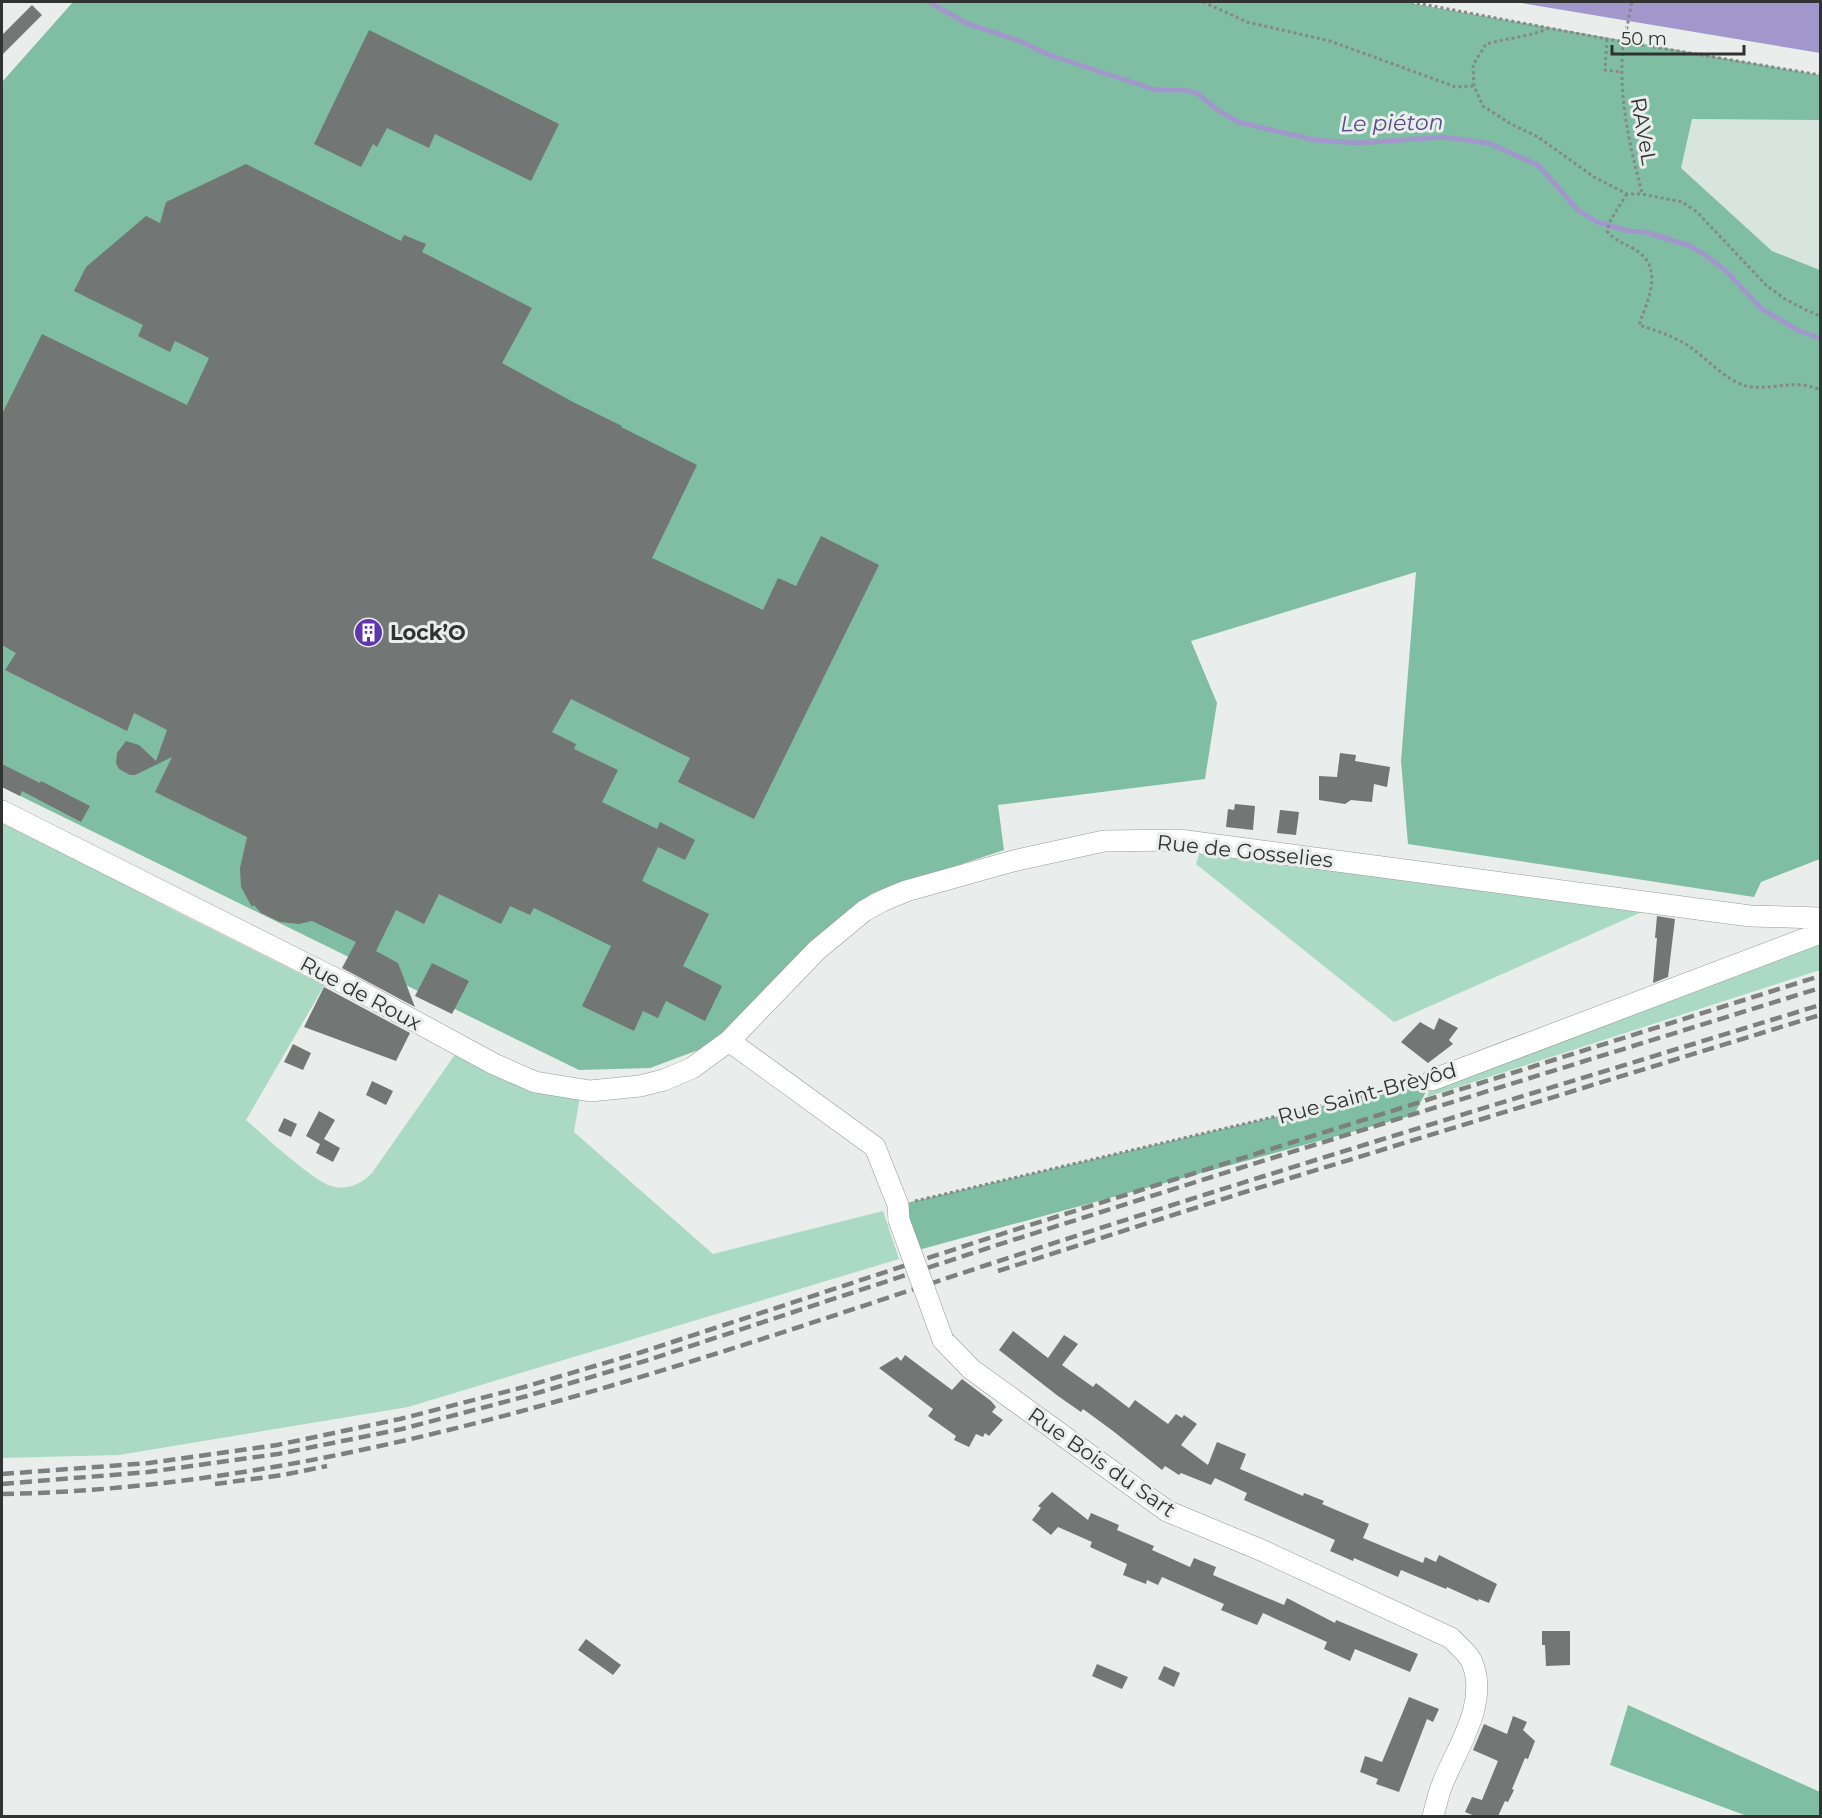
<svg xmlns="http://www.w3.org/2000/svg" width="1822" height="1818" viewBox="0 0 1822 1818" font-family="Montserrat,sans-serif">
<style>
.built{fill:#d8e4de}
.green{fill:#aadac4}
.forest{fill:#7fbea3}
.water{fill:#a197cb}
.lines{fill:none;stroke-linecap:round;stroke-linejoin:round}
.stream{stroke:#a197cb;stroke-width:5}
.building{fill:#727674}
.minor-casing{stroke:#969a98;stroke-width:22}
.path{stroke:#858887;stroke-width:3;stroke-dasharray:3 3;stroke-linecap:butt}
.minor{stroke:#fff;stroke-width:21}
.rail{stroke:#7d807f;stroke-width:4.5;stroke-dasharray:12 6;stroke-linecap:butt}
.minor-bridge-casing{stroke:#969a98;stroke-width:22;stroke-linecap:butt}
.path-bridge{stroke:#858887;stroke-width:3;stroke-dasharray:3 3;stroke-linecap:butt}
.minor-bridge{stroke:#fff;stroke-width:21}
.labels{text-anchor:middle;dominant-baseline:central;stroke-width:6;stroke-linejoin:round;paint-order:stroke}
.street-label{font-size:21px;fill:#313332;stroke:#e9edeb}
.poi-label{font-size:21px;font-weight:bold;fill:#313332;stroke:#e9edeb;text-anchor:start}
.water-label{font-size:22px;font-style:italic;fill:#5a4a8c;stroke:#e9edeb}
</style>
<rect width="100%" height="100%" fill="#e9edeb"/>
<path class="built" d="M1691,119L1820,120V270L1772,251L1681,168Z"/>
<path class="green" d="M2,820L177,912L309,978L328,979L246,1120C265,1136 311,1179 331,1186C347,1191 361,1184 372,1173L461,1046L580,1096L574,1132L713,1254L883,1211L899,1259L408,1407L119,1455L2,1458Z
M1203,842L1644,911L1394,1022L1196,864Z
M1820,942V970L1427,1097L1432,1080Z"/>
<path class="forest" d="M73,2H1404L1820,75V120L1692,119L1681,168L1772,251L1820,270V859L1761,882L1754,897L1408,844L1401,761L1416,572L1191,641L1217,703L1205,779L998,805L1004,850L871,894L824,934L717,1043L650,1068L579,1070L2,787V82Z
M1432,1080L1414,1115L911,1252L898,1205Z
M1628,1705L1820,1792V1816H1747L1610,1765Z"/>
<path class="water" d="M1515,2H1820V53L1527,4Z"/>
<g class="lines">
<path class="stream" d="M929,2L966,23L1020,41L1047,54L1156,90H1183L1197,93L1219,111L1238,122L1315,140L1358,143L1444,137L1488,143L1538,165L1578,210L1597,222L1629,231L1645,232L1690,246L1702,253L1725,270L1762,309L1799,331L1820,338"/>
</g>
<path class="building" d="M32,5L42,15L2,55V35Z
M369,30L559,124L531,181L435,134L429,148L387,128L377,147L373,144L361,167L314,144Z
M246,164L401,241L404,235L426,244L422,252L532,308L502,363L573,402L622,426L621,427L697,465L652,558L763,610L778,578L796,586L821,536L879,565L754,819L678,782L690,758L571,699L552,732L576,744L574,749L618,770L602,802L657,829L660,822L695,840L685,860L658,847L642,881L709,914L683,966L722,986L705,1021L666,1001L658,1018L643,1011L634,1031L582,1006L611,946L534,908L530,915L510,906L501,924L439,894L424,924L396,910L376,951L398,963L415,1007L342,968L356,942L312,921L299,924L280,922L261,913L254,905L252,907L241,887L240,868L247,837L155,792L172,757L135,775H130L119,769L116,763L117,753L126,741L139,745L156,761L167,730L134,713L127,731L5,670L16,653L2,645V414L42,334L187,405L209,358L175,341L170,352L138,336L143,325L74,291L86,267L146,216L160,223L166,202Z
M1340,753L1356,755L1355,761L1390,767L1387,787L1374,784L1372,802L1351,800L1345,804L1319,800V776L1337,777Z
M2,764L40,783L41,781L90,806L81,822L22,791L20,796L2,787Z
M1235,804L1255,806L1253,830L1226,827L1228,809L1234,810Z
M1280,810L1299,812L1296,835L1277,833Z
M1657,916L1675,919L1668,977L1653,983L1657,938H1655Z
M432,963L469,981L452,1014L415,996Z
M324,987L410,1033L396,1061L304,1027Z
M1439,1018L1458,1028L1449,1040L1453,1044L1428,1063L1401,1042L1420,1022L1434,1030Z
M293,1044L311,1053L303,1070L284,1062Z
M372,1081L393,1091L386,1105L366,1095Z
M319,1111L335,1120L324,1139L340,1148L333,1162L316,1153L320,1144L306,1136Z
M284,1118L297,1124L291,1137L278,1131Z
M1013,1331L1048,1358L1064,1335L1078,1344L1062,1365L1093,1387L1096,1383L1129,1408L1135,1400L1168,1424L1176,1414L1182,1418L1184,1415L1197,1424L1181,1445L1208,1465L1217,1442L1246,1454L1240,1469L1303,1496L1304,1493L1324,1501L1322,1504L1369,1524L1363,1538L1423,1563L1425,1557L1436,1562L1439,1555L1497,1584L1489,1603L1479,1599L1478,1601L1447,1587L1446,1589L1401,1570L1398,1577L1354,1558L1353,1561L1330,1551L1335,1540L1244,1500L1247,1493L1215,1478L1211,1485L1181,1473L1179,1475L1165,1466L1162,1470L1113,1431L1083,1409L1081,1412L1058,1396L999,1350Z
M905,1355L952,1390L962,1379L991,1401L996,1407L992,1412L1003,1420L989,1436L985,1433L983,1437L976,1434L969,1447L954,1440L956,1436L928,1416L933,1409L879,1368L897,1357L901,1361Z
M1052,1492L1088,1520L1091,1513L1119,1525L1117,1530L1154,1546L1152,1550L1190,1567L1194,1558L1216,1567L1213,1575L1284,1605L1287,1598L1335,1623L1336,1620L1418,1654L1410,1672L1355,1649L1350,1661L1324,1649L1327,1642L1263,1613L1257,1625L1221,1610L1224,1604L1162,1577L1158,1585L1147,1580L1146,1584L1123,1575L1127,1564L1090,1547L1092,1542L1058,1527L1051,1535L1032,1520L1041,1508L1038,1506Z
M1542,1631H1570V1665L1546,1666L1545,1645H1542Z
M586,1639L621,1665L613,1675L578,1650Z
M1097,1664L1128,1677L1122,1689L1092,1676Z
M1164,1666L1180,1673L1174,1687L1158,1679Z
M1409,1697L1439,1709L1433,1722L1427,1719L1399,1792L1376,1784L1378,1779L1360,1772L1365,1756L1382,1762Z
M1513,1716L1527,1722L1523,1730L1535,1741L1528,1759L1525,1758L1512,1789L1514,1790L1508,1802L1505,1801L1498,1816H1475L1465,1812L1472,1797L1482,1800L1498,1761L1473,1750L1484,1724L1507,1734Z"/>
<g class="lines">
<defs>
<path id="minor" d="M2,811L350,986L494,1064L535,1082L590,1091L640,1086L664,1080L692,1068L729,1041L817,950L864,911L882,901L906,891L1013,861L1104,841L1179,840L1750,916L1820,918
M729,1041L875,1147L898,1205L899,1220
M1432,1080L1820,933
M943,1340L971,1369L1167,1511L1261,1550L1451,1638C1457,1645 1468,1653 1472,1662C1489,1704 1457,1747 1442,1785C1438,1795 1436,1806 1433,1816"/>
</defs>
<use href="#minor" class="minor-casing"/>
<path class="path" d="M1203,2L1247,22L1330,41L1456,87L1474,86
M1411,2L1607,39L1820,75
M1549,28C1529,37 1508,38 1486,44L1473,65L1474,86L1483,106L1511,124L1538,137L1594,177L1627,194H1642L1682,202L1697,212L1766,285L1785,299L1806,310L1820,316
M1607,39L1605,70L1621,72
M1623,47C1618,97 1630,146 1642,193
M1627,194L1611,219L1607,231C1615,241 1624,243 1634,249C1665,267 1648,299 1639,325C1657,331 1674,336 1690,347C1706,358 1725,379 1743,385C1766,393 1795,377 1820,390
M915,1201L1414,1084"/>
<use href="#minor" class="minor"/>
<path class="rail" d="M998,1271L1245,1192L1820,1015
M2,1474L149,1463L277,1445L400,1419L524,1387L642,1352L992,1237L1820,976
M2,1484L148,1472L278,1454L402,1429L527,1396L645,1361L994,1246L1240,1168L1820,988
M215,1484L283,1475L327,1466
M2,1494C342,1488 676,1367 996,1262C1269,1172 1545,1090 1820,1005"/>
<defs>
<path id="minor-bridge" d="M899,1220L943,1340"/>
</defs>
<use href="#minor-bridge" class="minor-bridge-casing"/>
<path class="path-bridge" d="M1623,47L1632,2"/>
<use href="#minor-bridge" class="minor-bridge"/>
</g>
<defs>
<symbol id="building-disc" viewBox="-11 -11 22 22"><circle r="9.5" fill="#5e37af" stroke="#e9edeb"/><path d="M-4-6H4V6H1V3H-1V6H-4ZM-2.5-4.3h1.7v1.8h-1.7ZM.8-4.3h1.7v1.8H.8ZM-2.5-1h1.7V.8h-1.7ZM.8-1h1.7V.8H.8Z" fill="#fff"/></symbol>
</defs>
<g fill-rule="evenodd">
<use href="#building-disc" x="352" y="616" width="33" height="33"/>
</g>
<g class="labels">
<g class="street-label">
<text transform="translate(1644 131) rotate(80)">RAVeL</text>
<text transform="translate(1245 851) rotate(6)">Rue de Gosselies</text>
<text transform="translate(361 993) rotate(28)">Rue de Roux</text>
<text transform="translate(1367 1093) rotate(-15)">Rue Saint-Brèyôd</text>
<text transform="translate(1102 1462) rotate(35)">Rue Bois du Sart</text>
</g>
<g class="poi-label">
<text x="390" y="632">Lock’O</text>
</g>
<g class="water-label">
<text transform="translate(1392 123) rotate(-1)">Le piéton</text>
</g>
</g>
<rect width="1822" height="1818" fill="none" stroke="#313332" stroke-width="6"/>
<path d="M1612 45v9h132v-9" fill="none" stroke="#313332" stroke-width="3"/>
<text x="1621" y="45" font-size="18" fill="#313332" stroke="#e9edeb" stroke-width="4.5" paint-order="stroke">50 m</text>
</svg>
